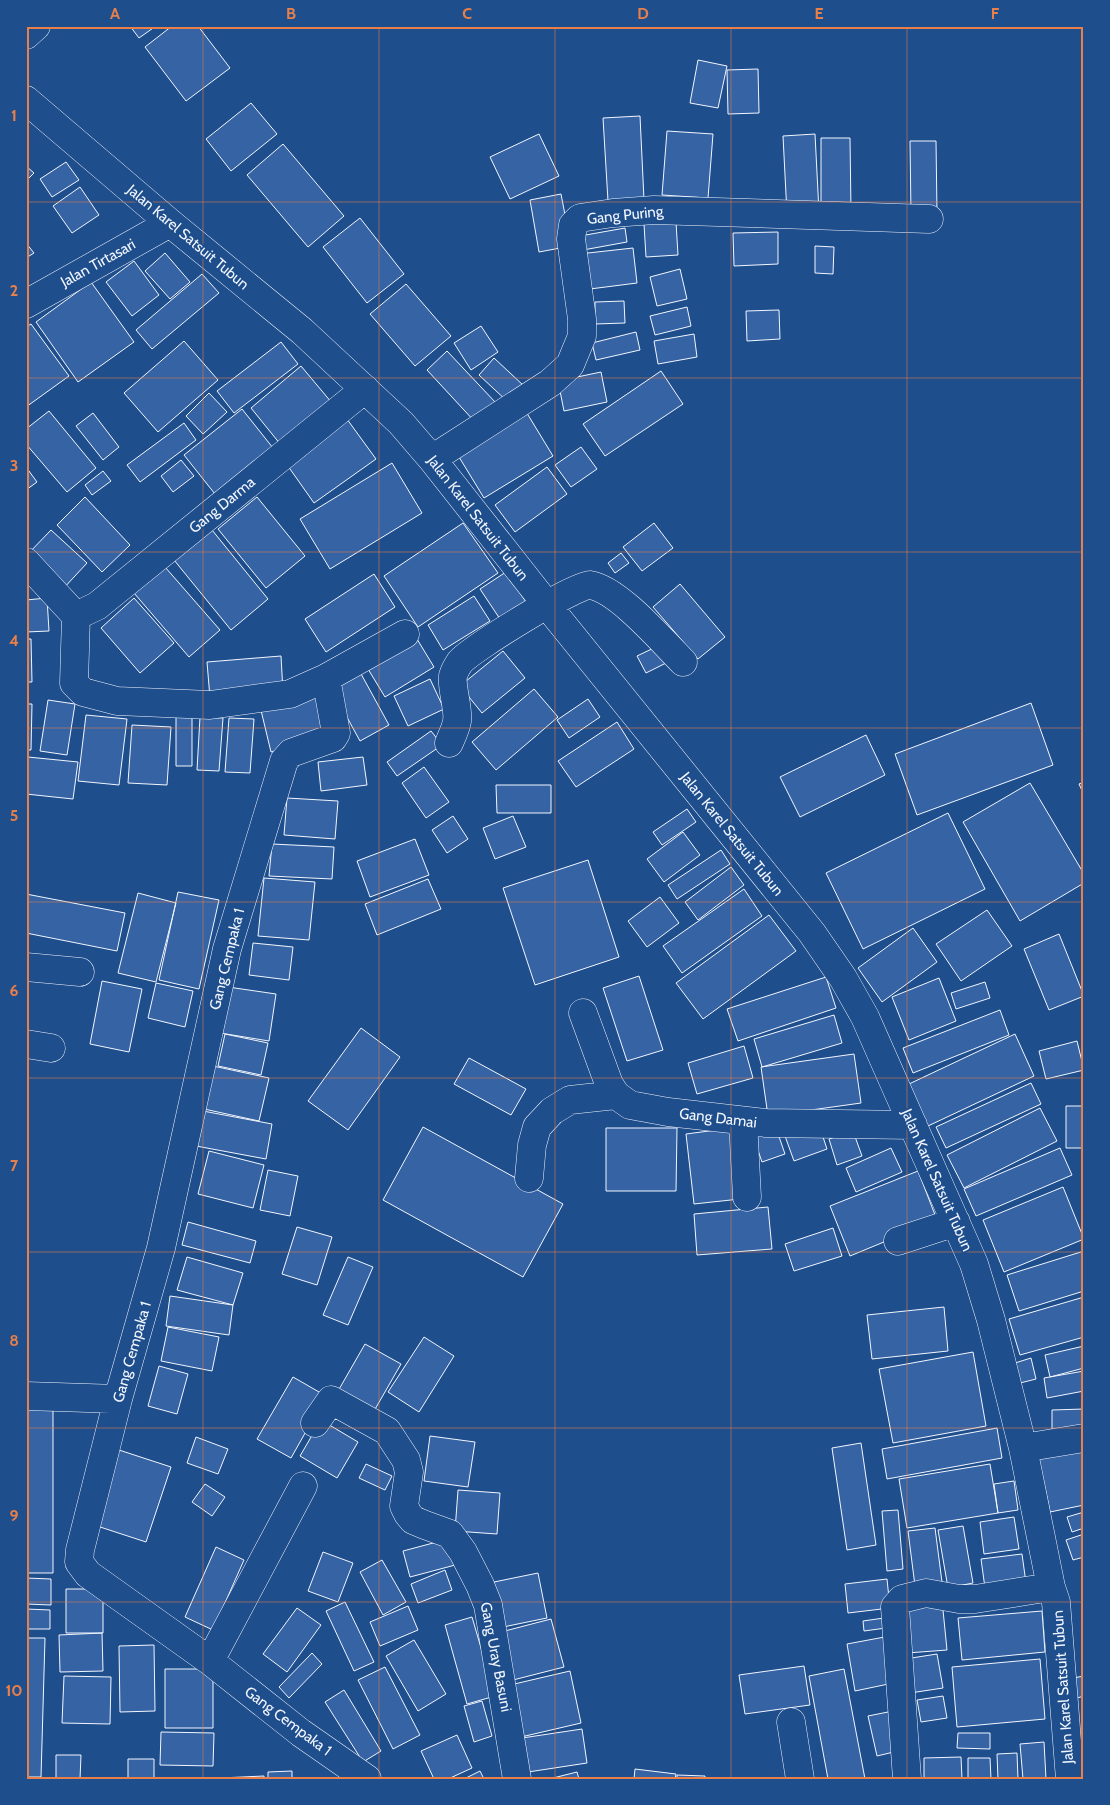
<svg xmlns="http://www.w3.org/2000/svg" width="1110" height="1805" viewBox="0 0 1110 1805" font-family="Cabin,sans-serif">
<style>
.building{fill:#3563a3;stroke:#f2f6ff}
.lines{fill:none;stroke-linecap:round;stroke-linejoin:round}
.minor-casing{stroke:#f2f6ff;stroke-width:29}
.minor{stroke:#1f4e8c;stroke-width:28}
.grid{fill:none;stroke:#ea8049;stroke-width:1;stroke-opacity:0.55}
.labels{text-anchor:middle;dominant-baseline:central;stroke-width:4;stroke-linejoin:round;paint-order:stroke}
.street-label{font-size:15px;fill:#f2f6ff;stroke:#1f4e8c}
.neatline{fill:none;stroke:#ea8049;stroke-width:2}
.grid-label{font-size:16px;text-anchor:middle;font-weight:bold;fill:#ea8049}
</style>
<rect width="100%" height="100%" fill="#1f4e8c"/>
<path class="building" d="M130,26H156L139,38Z
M172,26H198L230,68L186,101L145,47Z
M698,60L727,66L718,108L690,103Z
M758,69L759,113L728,114L727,70Z
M251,103L277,134L231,171L206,139Z
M640,116L644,200L608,201L603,118Z
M667,131L713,134L708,198L662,195Z
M539,134L559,176L510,199L490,157Z
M815,134L819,212L787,214L783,136Z
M821,138H850L851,212H821Z
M910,141H936L937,213H911Z
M283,144L344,216L308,247L247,175Z
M66,162L79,180L52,197L40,179Z
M26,166L34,173L26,181Z
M80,187L99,215L72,233L53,206Z
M561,194L571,246L539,252L530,200Z
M360,218L404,274L367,303L323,247Z
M676,222L678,255L646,257L644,224Z
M625,228L627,242L583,250L580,236Z
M778,232V264L734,266L733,233Z
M26,243L34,253L26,258Z
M815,246L834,247L833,274L815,273Z
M633,248L637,283L582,290L579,254Z
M165,253L190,282L170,299L145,271Z
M134,261L159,295L132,316L106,282Z
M680,269L687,299L657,306L650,277Z
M202,274L219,293L152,349L136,330Z
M91,282L134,342L78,382L36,322Z
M406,284L451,336L415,366L370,314Z
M624,301L625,323L595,324V302Z
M687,307L691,326L655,335L650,316Z
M779,310L780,339L747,341L746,311Z
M31,324L69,376L26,407V327Z
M481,326L498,352L471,370L454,343Z
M636,332L640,350L596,360L592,343Z
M694,334L697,357L658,364L654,341Z
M184,341L218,380L158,432L124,393Z
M281,342L298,364L234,413L217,391Z
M447,351L496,403L476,423L427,370Z
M494,358L524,386L509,403L479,375Z
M301,366L332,403L281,445L251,408Z
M661,371L683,404L605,456L583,424Z
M601,372L607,402L564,411L558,381Z
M209,393L227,412L203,434L186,416Z
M242,409L273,448L215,494L184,455Z
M525,410L553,456L484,498L456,452Z
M49,411L96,468L67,492L26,444V429Z
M93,413L119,447L103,460L76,426Z
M344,415L376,459L314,503L283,459Z
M184,423L196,440L140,482L127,465Z
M581,447L597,469L571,487L555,465Z
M181,460L194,476L173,492L161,476Z
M392,463L422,513L330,569L300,519Z
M26,467L37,482L26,490Z
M547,467L567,494L515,532L495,505Z
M103,471L111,481L92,495L85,485Z
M85,497L130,545L102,572L57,525Z
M257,497L305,556L266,588L218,529Z
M463,523L498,573L418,627L384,576Z
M654,523L673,548L642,571L623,547Z
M51,530L87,563L62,590L26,556Z
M212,530L268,599L231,630L174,560Z
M621,553L629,563L615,573L608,563Z
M165,567L220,630L189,657L134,593Z
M506,572L528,605L502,622L480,589Z
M374,574L395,607L326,652L305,619Z
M680,584L725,637L698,659L653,607Z
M474,596L490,621L443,650L428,625Z
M47,598L49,631L26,632V600Z
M134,598L174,643L140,673L101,628Z
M26,639H31L32,682H26Z
M417,639L434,667L385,697L368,669Z
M660,645L668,662L646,673L637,656Z
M503,651L525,678L482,713L460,686Z
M281,656L283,692L210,698L207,662Z
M360,672L389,725L360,741L331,688Z
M430,679L444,709L408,726L394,696Z
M314,689L325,739L271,752L259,702Z
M534,689L558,717L496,770L472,742Z
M588,699L600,717L569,738L557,720Z
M48,700L75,704L67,755L40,751Z
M1031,703L1053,765L917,815L895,754Z
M26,704H32L31,750H26Z
M86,715L127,719L119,785L78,781Z
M176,717H192V766H176Z
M200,717L223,718L219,771L197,770Z
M229,718L254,719L250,773L225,772Z
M617,722L634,749L576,787L558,761Z
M132,725L171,727L167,785L128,783Z
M431,731L442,745L397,776L387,762Z
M866,735L885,775L800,817L780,777Z
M28,757L78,762L73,799L26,794Z
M363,757L367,785L321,791L318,762Z
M424,767L449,802L426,818L402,783Z
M1084,782V795L1079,784Z
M1030,783L1084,874V883L1020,921L963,822Z
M496,785H551V813H497Z
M287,798L338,801L335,839L284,835Z
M687,809L696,822L662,845L653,832Z
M948,813L985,889L863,949L826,873Z
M453,816L468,839L447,853L432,830Z
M513,816L526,847L495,859L483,828Z
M683,832L700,855L664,882L647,859Z
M415,839L429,875L370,897L357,861Z
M272,844L334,847L332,879L269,876Z
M721,850L730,864L677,899L668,885Z
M588,860L619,957L535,985L503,888Z
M731,867L744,885L698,920L685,902Z
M264,878L315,882L309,940L258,936Z
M428,879L441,909L377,935L365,904Z
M744,889L762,916L682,973L663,946Z
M178,892L219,900L199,989L159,980Z
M138,893L176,903L156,982L118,973Z
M26,894L125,913L117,951L26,933Z
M660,897L679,923L647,947L628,921Z
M987,910L1012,946L961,981L936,944Z
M769,915L796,951L703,1019L676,983Z
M913,928L937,962L882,1002L858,968Z
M1059,934L1084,996L1049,1010L1024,949Z
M253,943L293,947L289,980L249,975Z
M639,976L663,1050L627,1061L603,988Z
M826,977L836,1008L738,1041L727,1009Z
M939,978L956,1021L909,1040L892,997Z
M102,981L142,989L129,1052L90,1044Z
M985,982L990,998L956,1009L951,993Z
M156,983L193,991L185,1027L148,1018Z
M228,987L276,994L269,1041L220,1033Z
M1000,1010L1009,1035L913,1073L903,1048Z
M834,1015L842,1043L762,1067L754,1039Z
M361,1028L400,1057L348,1130L308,1101Z
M225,1034L268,1043L261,1075L218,1066Z
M1015,1034L1034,1076L928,1126L909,1084Z
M1077,1041L1084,1070L1046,1079L1039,1051Z
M744,1046L753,1078L697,1094L688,1063Z
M854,1054L861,1103L768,1116L761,1067Z
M469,1058L526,1089L511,1115L454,1084Z
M213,1066L269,1078L259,1121L204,1109Z
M1031,1083L1041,1104L946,1148L936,1127Z
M1066,1106H1084V1148H1066Z
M1040,1108L1057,1141L964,1188L947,1155Z
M203,1111L272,1124L266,1159L196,1146Z
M819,1125L827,1149L794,1161L785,1136Z
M423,1127L563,1204L523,1277L383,1200Z
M606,1128H677L676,1191H606Z
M732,1128L740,1199L694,1204L686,1134Z
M776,1128L785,1154L762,1162L753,1136Z
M853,1131L862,1156L837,1165L829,1139Z
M891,1148L902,1172L856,1192L846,1168Z
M1060,1148L1072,1175L976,1216L964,1189Z
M209,1151L264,1165L253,1208L198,1194Z
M268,1170L298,1176L290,1216L260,1210Z
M918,1171L937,1220L850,1256L830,1206Z
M1063,1187L1084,1239L1004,1272L983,1220Z
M768,1207L772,1249L697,1255L694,1214Z
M188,1222L256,1241L250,1263L182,1245Z
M297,1227L332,1237L317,1285L282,1274Z
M833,1228L842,1256L794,1271L785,1244Z
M1084,1251V1291L1019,1311L1007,1275Z
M187,1257L243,1273L233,1305L177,1290Z
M348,1257L373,1267L348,1325L323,1315Z
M170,1296L233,1305L229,1335L166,1326Z
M1084,1297V1337L1020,1355L1009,1319Z
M944,1307L948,1351L872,1359L867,1315Z
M168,1327L219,1337L212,1371L161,1361Z
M424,1337L454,1356L419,1412L388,1392Z
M365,1344L401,1364L370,1418L334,1398Z
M1084,1346V1368L1050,1377L1045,1355Z
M973,1352L986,1426L893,1443L879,1369Z
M1031,1358L1036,1379L1020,1383L1015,1363Z
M159,1366L188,1374L177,1414L148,1406Z
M1084,1371V1391L1047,1398L1044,1378Z
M293,1377L326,1396L291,1458L257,1439Z
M26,1409H53V1573H26Z
M1084,1409V1431L1052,1432V1410Z
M321,1420L358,1442L337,1478L300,1456Z
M997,1428L1002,1458L887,1479L882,1449Z
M430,1436L475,1442L468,1487L424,1481Z
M196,1437L228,1449L218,1474L187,1463Z
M861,1443L876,1545L847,1550L832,1448Z
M1084,1445V1505L1050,1512L1038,1455Z
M119,1450L171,1467L146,1542L94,1525Z
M366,1464L392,1476L385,1490L359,1478Z
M990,1464L998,1513L907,1528L899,1479Z
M1014,1481L1018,1510L998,1513L994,1484Z
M205,1484L225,1497L212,1516L192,1502Z
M458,1490L500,1493L497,1534L455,1531Z
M898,1510L903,1569L887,1571L882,1511Z
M1084,1512V1528L1072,1532L1067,1517Z
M1014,1517L1019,1549L984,1554L980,1522Z
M963,1526L973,1583L948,1588L938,1530Z
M935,1528L942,1582L915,1586L908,1531Z
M1084,1534V1557L1073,1560L1066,1540Z
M452,1538L459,1564L410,1577L403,1551Z
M216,1547L244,1560L213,1630L185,1617Z
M323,1552L353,1563L338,1602L308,1591Z
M1022,1554L1026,1583L985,1588L981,1559Z
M382,1560L406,1602L383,1615L360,1572Z
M445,1570L452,1590L418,1603L411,1584Z
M538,1573L547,1618L503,1627L494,1582Z
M26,1578L51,1579V1605L26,1604Z
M887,1579L890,1608L848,1613L845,1584Z
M66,1589H103V1633H66Z
M942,1600L947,1650L907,1653L903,1603Z
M345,1602L374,1662L354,1671L326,1611Z
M408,1606L418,1630L380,1646L370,1622Z
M297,1608L321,1625L287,1672L263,1654Z
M26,1609L50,1610V1629H26Z
M1042,1611L1045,1652L962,1660L958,1618Z
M472,1617L495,1696L467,1704L445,1625Z
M884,1618L886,1628L864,1631L863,1621Z
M551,1619L564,1667L513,1680L501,1632Z
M102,1633L103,1671L60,1672L59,1635Z
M890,1636L898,1682L855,1691L847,1644Z
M26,1638H45L41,1777H26Z
M414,1640L446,1694L418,1711L386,1656Z
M154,1645L155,1711L120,1712L119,1646Z
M312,1653L322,1664L289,1698L279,1687Z
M937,1654L943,1688L910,1693L905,1659Z
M1040,1659L1045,1719L957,1727L952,1667Z
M804,1666L810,1705L745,1714L739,1675Z
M385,1667L420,1735L393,1749L358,1680Z
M165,1669H213V1728H165Z
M844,1669L865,1779H828L809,1676Z
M570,1671L581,1723L521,1737L510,1685Z
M64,1676L111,1677L110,1724L62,1723Z
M1084,1676V1696L1077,1698L1073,1678Z
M344,1690L381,1751L363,1762L325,1702Z
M943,1696L947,1718L921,1722L917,1700Z
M482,1701L492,1736L474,1742L464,1706Z
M893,1711L902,1750L877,1756L868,1716Z
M582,1729L587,1763L528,1772L522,1738Z
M161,1732L214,1733L213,1766L160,1765Z
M958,1733H990V1749L957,1748Z
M1084,1733V1779H1080L1073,1734Z
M457,1735L472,1768L448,1779H434L421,1751Z
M1044,1742L1046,1779H1023L1020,1744Z
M1017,1753L1018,1779H998L997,1754Z
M56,1755H81L80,1779H56Z
M961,1757L962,1779H924V1758Z
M968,1758H990L991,1779H968Z
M128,1759H154V1779H128Z
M635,1769L676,1774L675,1779H634Z
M292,1771V1779H268V1772Z
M480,1771L484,1779H464Z
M577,1772L579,1779H549Z
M677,1775L705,1776V1779H677Z
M264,1776V1779H221L220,1778Z"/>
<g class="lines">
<defs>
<path id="minor" d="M26,35L36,26
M26,100L170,223L302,331L401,423L432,459L547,605L812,933L843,978L865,1017L974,1264L991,1320L1023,1448L1051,1587L1056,1602L1070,1779
M26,304L170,223
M432,459L550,383L570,365L582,336V319L571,239L573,225L580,218L613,213L654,210L929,219
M26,562L76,616L74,683L83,692L117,701L210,705L290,694L326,678L405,634
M76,616L97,606L365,389
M326,678L336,733L333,738L291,753L284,761L227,949L161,1248L118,1399L80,1550L79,1562L88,1574L210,1661L301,1733L367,1779
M449,743C452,736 456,728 457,721C459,709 451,687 453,676C454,672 458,665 460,662C471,649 576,584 590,585C618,589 663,642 683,662
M26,967L80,972
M583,1013L609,1084L616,1095L630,1105L668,1112L766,1123L913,1125
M26,1044L51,1048
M743,1121L747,1197
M529,1178L532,1145L537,1127L552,1111L570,1100L616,1095
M898,1241L956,1222
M26,1396L118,1399
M315,1423L331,1400L387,1431L406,1460L409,1472L404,1506L408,1514L413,1520L425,1525L450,1534L463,1552L480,1585L488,1605L517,1779
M1023,1448L1084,1438
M210,1661L303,1486
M791,1722L800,1779
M907,1779L895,1607L902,1599L926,1593L959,1599H975L1051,1587"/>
</defs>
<use href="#minor" class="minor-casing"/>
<use href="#minor" class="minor"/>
</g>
<path class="grid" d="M203,26V1779M379,26V1779M555,26V1779M731,26V1779M907,26V1779M26,202H1084M26,378H1084M26,552H1084M26,728H1084M26,902H1084M26,1078H1084M26,1252H1084M26,1428H1084M26,1602H1084"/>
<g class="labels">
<g class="street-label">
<text transform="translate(625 215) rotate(-6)">Gang Puring</text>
<text transform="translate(188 237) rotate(40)">Jalan Karel Satsuit Tubun</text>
<text transform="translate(98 263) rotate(-29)">Jalan Tirtasari</text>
<text transform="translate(222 505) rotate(-39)">Gang Darma</text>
<text transform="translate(478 518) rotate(52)">Jalan Karel Satsuit Tubun</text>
<text transform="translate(732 834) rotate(51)">Jalan Karel Satsuit Tubun</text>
<text transform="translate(227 959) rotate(-76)">Gang Cempaka 1</text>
<text transform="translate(718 1118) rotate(7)">Gang Damai</text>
<text transform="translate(937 1180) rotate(66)">Jalan Karel Satsuit Tubun</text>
<text transform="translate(132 1352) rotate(-74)">Gang Cempaka 1</text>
<text transform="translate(496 1657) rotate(79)">Gang Uray Basuni</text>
<text transform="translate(1063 1687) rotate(-94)">Jalan Karel Satsuit Tubun</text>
<text transform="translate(288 1721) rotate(37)">Gang Cempaka 1</text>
</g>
</g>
<rect width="1110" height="1805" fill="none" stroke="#1f4e8c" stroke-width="55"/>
<rect x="28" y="28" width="1054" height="1750" class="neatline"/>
<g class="grid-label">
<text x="115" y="19">A</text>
<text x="291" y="19">B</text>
<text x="467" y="19">C</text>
<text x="643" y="19">D</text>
<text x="819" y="19">E</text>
<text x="995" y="19">F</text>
<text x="14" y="121">1</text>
<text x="14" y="296">2</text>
<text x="14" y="471">3</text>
<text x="14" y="646">4</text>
<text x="14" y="821">5</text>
<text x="14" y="996">6</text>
<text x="14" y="1171">7</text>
<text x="14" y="1346">8</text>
<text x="14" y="1521">9</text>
<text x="14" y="1696">10</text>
</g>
</svg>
